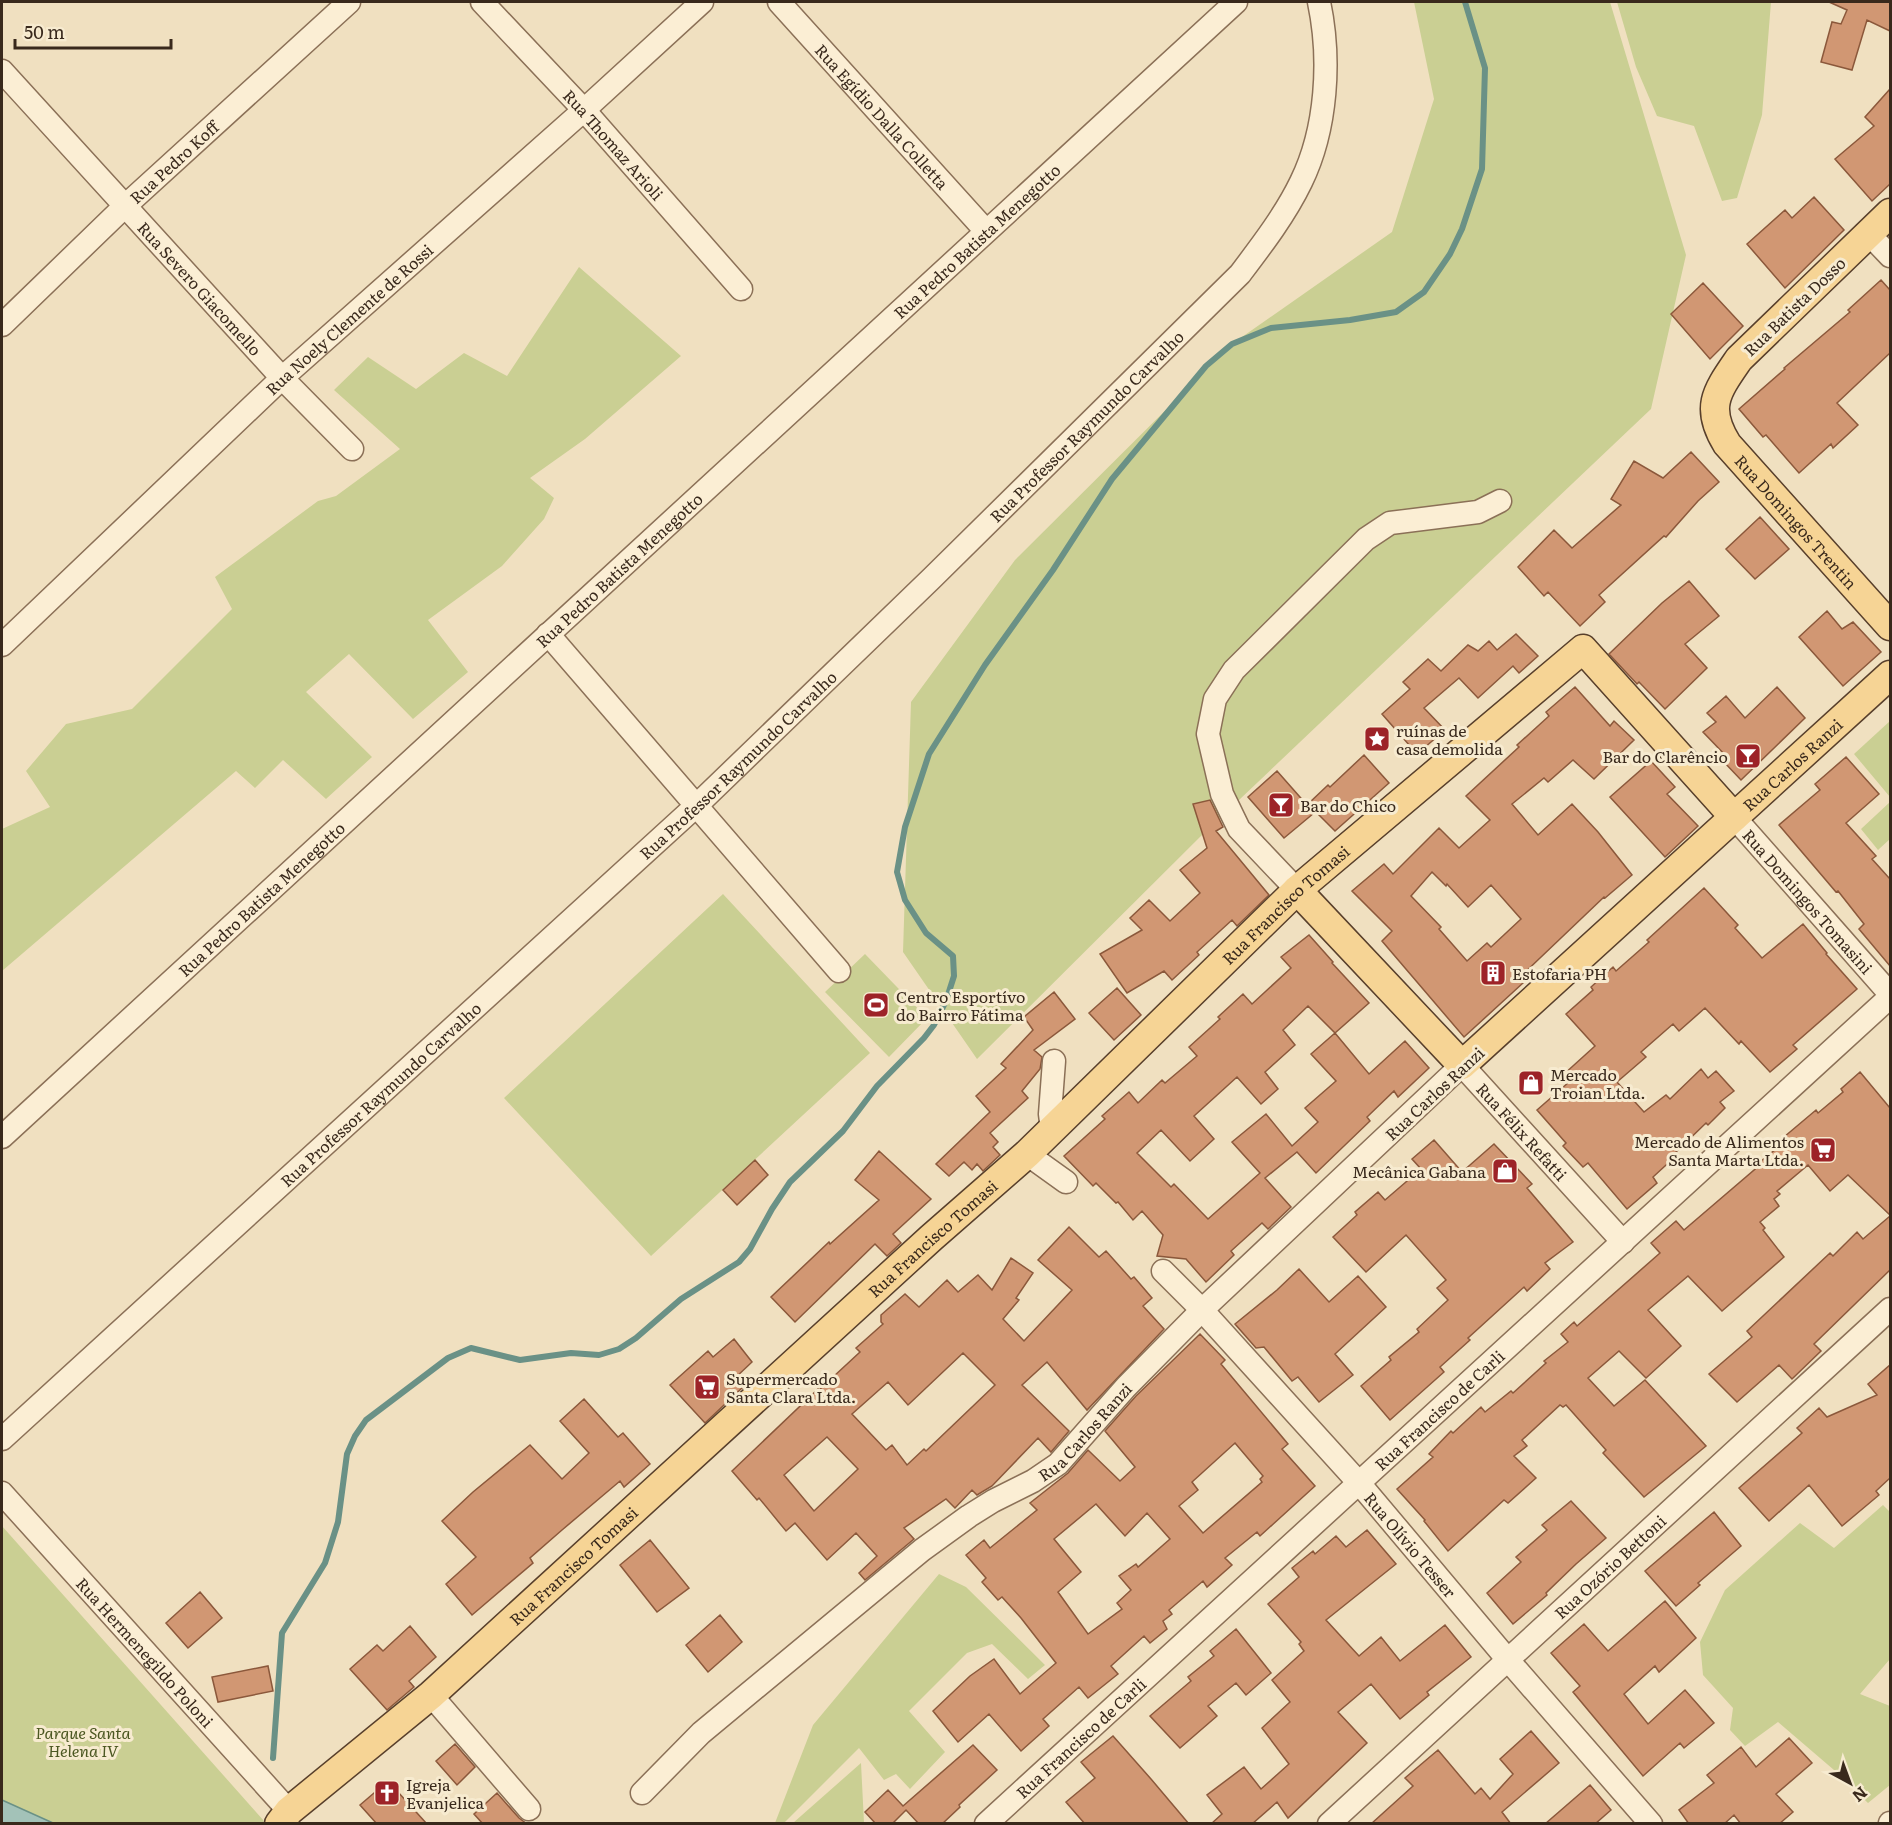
<svg xmlns="http://www.w3.org/2000/svg" width="1892" height="1825" viewBox="0 0 1892 1825" font-family="Literata,serif">
<style>
.green{fill:#cacf93}
.water{fill:#a3c2b8;stroke:#6a9186;stroke-width:1.5}
.lines{fill:none;stroke-linecap:round;stroke-linejoin:round}
.stream{stroke:#6a9186;stroke-width:6}
.building{fill:#d19773;stroke:#8b583b;stroke-width:1.5;fill-rule:evenodd}
.minor-casing{stroke:#8b7057;stroke-width:25}
.major-casing{stroke:#583f2b;stroke-width:31}
.minor{stroke:#fbeed4;stroke-width:22}
.major{stroke:#f6d495;stroke-width:28}
.labels{text-anchor:middle;dominant-baseline:central;stroke-width:6;stroke-linejoin:round;paint-order:stroke}
.street-label{font-size:16px;fill:#39291c;stroke:#f7ebd0}
.poi-label{font-size:16px;fill:#39291c;stroke:#f7ebd0;text-anchor:start}
.park-label{font-size:16px;font-style:italic;fill:#4b5721;stroke:#f7ebd0}
</style>
<rect width="100%" height="100%" fill="#f0e0c0"/>
<path class="green" d="M1414,2H1610L1686,255L1651,409L1201,836L977,1059L903,952L911,702L1015,560L1232,344L1392,232L1434,99Z
M1617,2H1771L1762,115L1737,198L1722,201L1694,126L1657,116L1636,67Z
M579,267L681,356L585,439L530,478L554,498L544,519L502,566L428,620L468,672L413,719L349,654L306,692L372,757L326,799L283,760L255,788L236,771L2,971V829L50,807L26,771L66,724L132,709L232,609L215,577L318,501L336,496L400,449L334,390L368,357L416,389L464,353L507,376Z
M1890,721V797L1854,754Z
M1890,802V839L1878,850L1861,829Z
M723,894L870,1053L651,1256L504,1098Z
M865,954L927,1018L889,1057L825,992Z
M1883,1505L1890,1512V1659L1860,1694L1890,1706V1785L1868,1803L1834,1770L1778,1722L1745,1746L1730,1730L1733,1708L1703,1675L1700,1642L1725,1590L1800,1523L1834,1548Z
M2,1526L264,1821L262,1823H2Z
M939,1574L966,1587L1045,1665L1028,1679L992,1644L967,1653L909,1711L945,1752L910,1789L896,1774L884,1780L859,1748L784,1823H775L813,1725Z
M861,1763L864,1823H793Z"/>
<path class="water" d="M2,1800L53,1823H2Z"/>
<g class="lines">
<path class="stream" d="M273,1758L282,1633L325,1563L338,1522L347,1454L355,1436L366,1420L448,1358L471,1348L520,1360L571,1353L599,1355L619,1349L636,1338L681,1299L739,1262L750,1249L772,1209L790,1182L843,1131L877,1086L924,1038L934,1025L946,1001L954,976L953,956L926,933L905,900L897,872L905,827L929,754L985,665L1053,570L1112,479L1206,366L1232,344L1271,328L1350,320L1396,312L1424,292L1450,254L1462,229L1482,169L1485,68L1465,2"/>
</g>
<path class="building" d="M1829,2H1890V31L1867,20L1852,70L1821,62L1832,22L1841,24L1847,10Z
M1890,89V184L1872,201L1835,159L1874,126L1865,117Z
M1814,197L1844,230L1785,288L1747,244L1785,210L1792,218Z
M1881,280L1890,290V353L1837,403L1858,425L1833,448L1831,444L1799,473L1766,435L1763,437L1739,409L1785,369L1784,368L1850,312L1848,310Z
M1703,283L1743,326L1710,359L1671,314Z
M1691,452L1719,482L1698,501L1666,537L1664,536L1599,595L1605,602L1580,626L1548,592L1544,596L1518,567L1554,530L1572,548L1621,505L1611,499L1634,461L1663,478Z
M1760,517L1789,549L1755,579L1726,549Z
M1689,581L1719,616L1685,644L1707,668L1665,709L1639,682L1637,684L1609,654L1662,603Z
M1827,611L1842,629L1853,622L1881,652L1843,686L1799,637Z
M1516,634L1538,656L1519,673L1513,666L1478,698L1459,678L1424,708L1445,730L1417,754L1382,714L1410,689L1403,682L1428,659L1441,671L1468,645L1478,651L1489,641L1497,650Z
M1575,687L1610,726L1614,721L1634,740L1594,779L1573,760L1548,782L1544,778L1512,804L1538,835L1572,804L1598,832L1632,875L1605,898L1604,897L1519,978L1523,983L1464,1037L1382,941L1392,931L1352,891L1384,864L1393,874L1439,828L1459,848L1490,820L1466,796L1519,747L1517,745L1549,716L1546,712ZM1432,872L1446,886L1447,884L1468,907L1491,885L1521,919L1491,947L1487,943L1467,961L1439,929L1441,927L1411,896Z
M1777,687L1805,718L1741,780L1723,761L1727,757L1703,732L1716,722L1707,713L1726,696L1745,718Z
M1364,755L1389,783L1335,831L1308,804L1328,785L1330,787Z
M1846,757L1879,794L1846,823L1876,856L1872,859L1890,879V966L1859,929L1864,924L1838,891L1836,892L1779,825L1820,790L1815,784Z
M1651,761L1675,787L1667,794L1698,826L1665,857L1610,797Z
M1277,771L1314,813L1284,838L1248,797Z
M1210,800L1223,827L1216,831L1269,895L1237,926L1232,920L1197,952L1199,955L1172,980L1164,971L1127,993L1100,954L1142,930L1130,918L1149,900L1170,921L1200,893L1180,870L1207,848L1193,804Z
M1704,888L1738,925L1735,928L1762,958L1803,924L1827,953L1826,954L1857,989L1793,1045L1797,1049L1770,1072L1741,1041L1739,1044L1705,1008L1679,1031L1673,1024L1641,1052L1646,1057L1617,1082L1644,1112L1666,1095L1670,1099L1701,1069L1708,1078L1716,1071L1734,1091L1720,1102L1725,1108L1708,1125L1706,1123L1676,1152L1678,1154L1653,1177L1657,1183L1627,1209L1588,1163L1583,1167L1563,1146L1566,1143L1537,1110L1569,1082L1563,1075L1595,1046L1566,1014L1593,990L1591,987L1613,967L1616,971L1649,942L1647,940Z
M1309,935L1333,962L1332,963L1369,1003L1335,1033L1369,1074L1405,1041L1429,1068L1398,1097L1394,1091L1367,1117L1370,1121L1316,1173L1297,1152L1265,1178L1291,1207L1268,1229L1262,1223L1231,1251L1234,1255L1206,1282L1186,1259L1157,1256L1163,1235L1142,1211L1133,1220L1118,1202L1116,1203L1096,1183L1093,1186L1064,1156L1105,1119L1102,1116L1129,1092L1138,1103L1162,1080L1165,1083L1197,1056L1189,1047L1220,1019L1218,1017L1243,994L1252,1004L1291,968L1281,957ZM1308,1006L1335,1033L1311,1054L1336,1081L1305,1108L1318,1122L1292,1146L1266,1114L1232,1142L1260,1173L1208,1219L1174,1184L1171,1187L1137,1153L1161,1130L1190,1161L1214,1139L1194,1116L1237,1077L1261,1104L1278,1089L1265,1072L1295,1045L1283,1030Z
M1117,988L1141,1015L1114,1040L1089,1013Z
M1054,992L1075,1019L1034,1050L1042,1057L1040,1069L1022,1091L1028,1098L990,1133L998,1142L993,1147L1000,1155L983,1171L977,1164L972,1170L964,1162L949,1176L936,1164L990,1112L976,1096L1006,1068L1001,1064L1033,1030L1024,1017Z
M1860,1072L1890,1108V1215L1848,1175L1830,1191L1808,1165L1777,1191L1780,1194L1774,1199L1779,1206L1760,1222L1765,1228L1763,1230L1784,1257L1722,1311L1688,1276L1648,1310L1681,1346L1646,1378L1619,1351L1588,1378L1614,1406L1645,1380L1706,1446L1644,1497L1603,1453L1606,1450L1566,1405L1563,1407L1560,1405L1522,1440L1527,1446L1514,1456L1536,1478L1508,1503L1504,1500L1448,1551L1424,1521L1425,1520L1397,1489L1433,1457L1429,1454L1451,1431L1453,1433L1481,1407L1485,1412L1511,1391L1513,1393L1546,1363L1544,1361L1568,1342L1561,1334L1574,1322L1577,1326L1660,1253L1651,1243L1676,1221L1684,1230L1761,1164L1760,1162L1787,1140L1784,1137L1816,1110L1818,1113L1843,1092L1841,1089Z
M1434,1140L1462,1172L1494,1144L1532,1184L1527,1188L1573,1242L1545,1263L1550,1269L1527,1291L1524,1287L1468,1338L1470,1340L1440,1367L1444,1372L1390,1420L1361,1386L1391,1360L1389,1357L1419,1332L1417,1329L1448,1300L1437,1288L1446,1280L1406,1235L1366,1272L1333,1237L1357,1215L1355,1212L1378,1192L1385,1200L1421,1169L1412,1159Z
M879,1151L931,1199L893,1234L901,1243L887,1256L875,1244L795,1322L771,1297L829,1242L830,1244L879,1200L855,1180Z
M755,1160L768,1175L737,1205L723,1190Z
M1890,1216V1270L1814,1344L1821,1351L1792,1379L1779,1365L1737,1402L1709,1374L1752,1337L1747,1331L1830,1253L1833,1256L1857,1232L1863,1239Z
M1069,1227L1099,1257L1106,1251L1131,1279L1134,1277L1152,1298L1143,1306L1164,1329L1087,1410L1047,1362L1022,1385L1069,1431L1051,1452L1038,1438L992,1486L977,1495L972,1490L955,1508L946,1499L904,1528L914,1539L865,1580L859,1573L877,1556L856,1533L827,1560L795,1523L786,1531L759,1498L757,1500L732,1471L818,1389L819,1390L860,1352L856,1348L883,1324L881,1322V1315L905,1294L919,1307L947,1280L958,1292L978,1275L992,1290L1011,1258L1033,1273L1016,1298L1019,1300L1003,1319L1024,1341L1072,1290L1038,1260ZM963,1353L995,1385L926,1451L924,1449L907,1465L892,1445L886,1450L852,1414L888,1382L908,1405ZM827,1437L858,1469L814,1511L784,1475Z
M1299,1269L1329,1302L1358,1276L1386,1307L1335,1354L1353,1375L1319,1402L1298,1377L1292,1381L1264,1347L1256,1348L1235,1324L1277,1290Z
M1200,1334L1225,1360L1221,1364L1288,1444L1282,1449L1315,1486L1260,1536L1257,1532L1225,1558L1232,1565L1207,1587L1203,1581L1169,1610L1172,1614L1163,1621L1167,1629L1150,1643L1144,1636L1111,1666L1118,1674L1088,1698L1079,1687L1043,1719L1049,1726L1021,1751L989,1714L958,1742L933,1711L970,1676L994,1659L1020,1694L1056,1663L1021,1618L1002,1597L998,1600L982,1582L986,1578L966,1555L984,1540L990,1548L1037,1510L1030,1503L1068,1473L1088,1450L1120,1481L1135,1467L1105,1431L1136,1396ZM1235,1443L1263,1476L1260,1479L1262,1482L1203,1533L1179,1506L1198,1490L1192,1482ZM1096,1504L1125,1536L1147,1513L1170,1539L1138,1567L1136,1564L1119,1576L1131,1590L1117,1603L1122,1609L1088,1634L1058,1592L1081,1572L1054,1539Z
M734,1339L752,1362L734,1379L742,1388L705,1423L670,1385L708,1351L713,1357Z
M1890,1365V1478L1876,1491L1879,1495L1842,1526L1809,1485L1769,1521L1739,1488L1802,1433L1797,1428L1819,1408L1827,1417L1877,1395L1868,1384Z
M584,1399L618,1437L623,1433L650,1464L624,1487L620,1481L562,1530L530,1558L533,1563L472,1615L446,1584L476,1557L442,1521L473,1492L530,1445L562,1479L589,1453L560,1421Z
M1571,1501L1606,1538L1576,1564L1546,1593L1547,1595L1513,1624L1487,1593L1521,1562L1516,1557L1547,1530L1542,1525Z
M1714,1512L1741,1546L1698,1583L1700,1585L1676,1606L1645,1571Z
M1367,1530L1396,1564L1326,1620L1359,1656L1381,1637L1400,1661L1445,1625L1471,1657L1427,1692L1429,1695L1400,1719L1371,1684L1338,1712L1367,1743L1288,1818L1277,1802L1252,1824H1211L1222,1814L1207,1795L1244,1767L1261,1789L1289,1764L1262,1728L1290,1702L1272,1680L1304,1651L1299,1644L1301,1642L1268,1604L1299,1577L1292,1568L1313,1551L1315,1554L1336,1536L1346,1547Z
M650,1540L689,1588L657,1612L620,1565Z
M200,1592L222,1618L188,1648L166,1623Z
M1665,1601L1696,1638L1659,1672L1655,1666L1624,1694L1648,1724L1685,1690L1714,1723L1684,1748L1680,1743L1643,1776L1573,1692L1580,1686L1551,1653L1584,1624L1608,1651Z
M720,1615L742,1642L708,1672L686,1645Z
M410,1626L436,1657L409,1681L414,1687L387,1710L350,1669L377,1645L383,1651Z
M1236,1629L1271,1673L1246,1695L1236,1683L1208,1706L1217,1716L1180,1748L1150,1716L1191,1681L1188,1677L1214,1656L1210,1651Z
M268,1666L273,1691L218,1702L212,1677Z
M1531,1731L1559,1763L1502,1812L1511,1824H1371L1413,1786L1405,1778L1438,1750L1475,1794L1481,1788L1490,1799L1513,1774L1500,1759Z
M1113,1736L1151,1779L1189,1824H1085L1066,1802L1095,1778L1081,1762Z
M1789,1738L1812,1763L1776,1794L1793,1812L1779,1824H1741L1734,1815L1724,1824H1689L1679,1810L1714,1783L1707,1775L1741,1747L1756,1767Z
M455,1744L475,1767L457,1785L436,1761Z
M973,1745L997,1770L959,1805L960,1807L942,1824H919L906,1810L892,1824H876L865,1812L888,1790L903,1806Z
M388,1781L427,1824H377L360,1805Z
M1590,1785L1611,1810L1595,1824H1545Z
M497,1793L519,1818L527,1824H483L474,1814Z"/>
<g class="lines">
<defs>
<g id="minor">
<path id="s1" d="M482,2L584,110L741,289"/>
<path id="s2" d="M779,2L986,231"/>
<path id="s3" d="M2,71L282,378L352,449"/>
<path d="M1869,234L1890,256"/>
<path id="s4" d="M2,325L124,207L349,2"/>
<path d="M548,634L839,971"/>
<path id="s5" d="M2,645L282,378L584,110L702,2"/>
<path id="s6" d="M1734,817L1890,994"/>
<path d="M1297,890L1239,829L1222,794L1208,734L1215,699L1234,670L1366,539L1390,523L1478,512L1500,501"/>
<path d="M1052,1130L1050,1114L1054,1061"/>
<path id="s7" d="M2,1137L1236,2"/>
<path d="M1027,1154L1066,1182"/>
<path id="s8" d="M1163,1271L1202,1310L1359,1483L1508,1660L1651,1824"/>
<path id="s9" d="M2,1439L696,806L932,578L1240,274C1262,245 1285,215 1301,182C1327,129 1331,59 1319,2"/>
<path id="s10" d="M2,1493L289,1811"/>
<path d="M431,1695L529,1809"/>
<path id="s11" d="M642,1793L701,1733L922,1550L969,1516L993,1501L1033,1481L1058,1464L1126,1387L1202,1310L1462,1065L1623,1242"/>
<path id="s12" d="M986,1824L1890,997"/>
<path id="s13" d="M1329,1824L1890,1309"/>
<path d="M1890,1824V1823"/>
</g>
<g id="major">
<path id="s14" d="M1890,213L1739,359C1717,391 1704,407 1727,444L1890,626"/>
<path id="s15" d="M1297,890L1462,1065L1890,675"/>
<path id="s16" d="M279,1824L289,1811L431,1695L931,1238L1027,1154L1297,890L1583,649L1734,817"/>
</g>
</defs>
<use href="#minor" class="minor-casing"/>
<use href="#major" class="major-casing"/>
<use href="#minor" class="minor"/>
<use href="#major" class="major"/>
</g>
<defs>
<symbol id="sight-square" viewBox="-11 -11 22 22"><rect x="-9" y="-9" width="18" height="18" rx="4" fill="#9d2328" stroke="#f7ebd0"/><path d="M0-6L1.8-2.2L6-1.7L2.9 1.2L3.7 5.4L0 3.3L-3.7 5.4L-2.9 1.2L-6-1.7L-1.8-2.2Z" fill="#fff"/></symbol>
<symbol id="bar-square" viewBox="-11 -11 22 22"><rect x="-9" y="-9" width="18" height="18" rx="4" fill="#9d2328" stroke="#f7ebd0"/><path d="M-6-5H6L.8 .8V4.5H3.5V6h-7V4.5H-.8V.8Z" fill="#fff"/></symbol>
<symbol id="building-square" viewBox="-11 -11 22 22"><rect x="-9" y="-9" width="18" height="18" rx="4" fill="#9d2328" stroke="#f7ebd0"/><path d="M-4-6H4V6H1V3H-1V6H-4ZM-2.5-4.3h1.7v1.8h-1.7ZM.8-4.3h1.7v1.8H.8ZM-2.5-1h1.7V.8h-1.7ZM.8-1h1.7V.8H.8Z" fill="#fff"/></symbol>
<symbol id="stadium-square" viewBox="-11 -11 22 22"><rect x="-9" y="-9" width="18" height="18" rx="4" fill="#9d2328" stroke="#f7ebd0"/><path d="M0-5a6.5 5 0 1 0 0 10a6.5 5 0 1 0 0-10ZM-3.5-1.8h7v3.6h-7Z" fill="#fff"/></symbol>
<symbol id="shop-square" viewBox="-11 -11 22 22"><rect x="-9" y="-9" width="18" height="18" rx="4" fill="#9d2328" stroke="#f7ebd0"/><path d="M-5-2.5h2.3a2.7 3.5 0 0 1 5.4 0H5L5.5 6h-11ZM-1.5-2.5h3a1.5 2.3 0 0 0-3 0Z" fill="#fff"/></symbol>
<symbol id="supermarket-square" viewBox="-11 -11 22 22"><rect x="-9" y="-9" width="18" height="18" rx="4" fill="#9d2328" stroke="#f7ebd0"/><path d="M-6-5.5h2.5l.6 2H6L4.5 2H-2.5L-4.4-4H-6ZM-1.5 3.2a1.3 1.3 0 1 0 .1 0ZM3 3.2a1.3 1.3 0 1 0 .1 0Z" fill="#fff"/></symbol>
<symbol id="church-square" viewBox="-11 -11 22 22"><rect x="-9" y="-9" width="18" height="18" rx="4" fill="#9d2328" stroke="#f7ebd0"/><path d="M-1.2-6h2.4v3.5h3.3v2.4h-3.3V6h-2.4V-.1h-3.3v-2.4h3.3Z" fill="#fff"/></symbol>
</defs>
<g fill-rule="evenodd">
<use href="#sight-square" x="1362" y="724" width="30" height="30"/>
<use href="#bar-square" x="1733" y="741" width="30" height="30"/>
<use href="#bar-square" x="1266" y="790" width="30" height="30"/>
<use href="#building-square" x="1478" y="958" width="30" height="30"/>
<use href="#stadium-square" x="861" y="990" width="30" height="30"/>
<use href="#shop-square" x="1516" y="1068" width="30" height="30"/>
<use href="#supermarket-square" x="1808" y="1135" width="30" height="30"/>
<use href="#shop-square" x="1490" y="1156" width="30" height="30"/>
<use href="#supermarket-square" x="692" y="1372" width="30" height="30"/>
<use href="#church-square" x="372" y="1778" width="30" height="30"/>
</g>
<g class="labels">
<g class="street-label">
<text stroke="none"><textPath href="#s2" startOffset="154">Rua Egídio Dalla Colletta</textPath></text>
<text stroke="none"><textPath href="#s1" startOffset="194">Rua Thomaz Arioli</textPath></text>
<text stroke="none"><textPath href="#s4" startOffset="237">Rua Pedro Koff</textPath></text>
<text stroke="none"><textPath href="#s7" startOffset="1324">Rua Pedro Batista Menegotto</textPath></text>
<text stroke="none"><textPath href="#s3" startOffset="294">Rua Severo Giacomello</textPath></text>
<text transform="translate(1794 306) rotate(-44)">Rua Batista Dosso</text>
<text stroke="none"><textPath href="#s5" startOffset="476">Rua Noely Clemente de Rossi</textPath></text>
<text stroke="none"><textPath href="#s9" startOffset="1484">Rua Professor Raymundo Carvalho</textPath></text>
<text stroke="none"><textPath href="#s14" startOffset="408">Rua Domingos Trentin</textPath></text>
<text stroke="none"><textPath href="#s7" startOffset="838">Rua Pedro Batista Menegotto</textPath></text>
<text stroke="none"><textPath href="#s15" startOffset="687">Rua Carlos Ranzi</textPath></text>
<text stroke="none"><textPath href="#s9" startOffset="998">Rua Professor Raymundo Carvalho</textPath></text>
<text stroke="none"><textPath href="#s7" startOffset="352">Rua Pedro Batista Menegotto</textPath></text>
<text stroke="none"><textPath href="#s6" startOffset="112">Rua Domingos Tomasini</textPath></text>
<text stroke="none"><textPath href="#s16" startOffset="1364">Rua Francisco Tomasi</textPath></text>
<text transform="translate(1434 1093) rotate(-43)">Rua Carlos Ranzi</text>
<text stroke="none"><textPath href="#s9" startOffset="512">Rua Professor Raymundo Carvalho</textPath></text>
<text stroke="none"><textPath href="#s11" startOffset="1190">Rua Félix Refatti</textPath></text>
<text stroke="none"><textPath href="#s16" startOffset="878">Rua Francisco Tomasi</textPath></text>
<text stroke="none"><textPath href="#s12" startOffset="614">Rua Francisco de Carli</textPath></text>
<text stroke="none"><textPath href="#s11" startOffset="574">Rua Carlos Ranzi</textPath></text>
<text stroke="none"><textPath href="#s8" startOffset="369">Rua Olívio Tesser</textPath></text>
<text stroke="none"><textPath href="#s16" startOffset="392">Rua Francisco Tomasi</textPath></text>
<text stroke="none"><textPath href="#s13" startOffset="381">Rua Ozório Bettoni</textPath></text>
<text stroke="none"><textPath href="#s10" startOffset="214">Rua Hermenegildo Poloni</textPath></text>
<text stroke="none"><textPath href="#s12" startOffset="128">Rua Francisco de Carli</textPath></text>
</g>
<g class="poi-label">
<text x="1396" y="730">ruínas de<tspan x="1396" dy="18">casa demolida</tspan></text>
<text x="1728" y="756" text-anchor="end">Bar do Clarêncio</text>
<text x="1300" y="805">Bar do Chico</text>
<text x="1512" y="973">Estofaria PH</text>
<text x="896" y="996">Centro Esportívo<tspan x="896" dy="18">do Bairro Fátima</tspan></text>
<text x="1550" y="1074">Mercado<tspan x="1550" dy="18">Troian Ltda.</tspan></text>
<text x="1804" y="1141" text-anchor="end">Mercado de Alimentos<tspan x="1804" dy="18">Santa Marta Ltda.</tspan></text>
<text x="1486" y="1171" text-anchor="end">Mecânica Gabana</text>
<text x="726" y="1378">Supermercado<tspan x="726" dy="18">Santa Clara Ltda.</tspan></text>
<text x="406" y="1784">Igreja<tspan x="406" dy="18">Evanjelica</tspan></text>
</g>
<g class="park-label">
<text x="83" y="1732">Parque Santa<tspan x="83" dy="18">Helena IV</tspan></text>
</g>
</g>
<rect width="1892" height="1825" fill="none" stroke="#39291c" stroke-width="6"/>
<g transform="translate(1850 1783) rotate(139)" stroke="#f7ebd0" stroke-width="4.5" paint-order="stroke">
<path d="M0-4.5L10 22L0 15L-10 22Z" fill="#39291c"/>
<text y="-9" font-size="16" font-weight="bold" text-anchor="middle" fill="#39291c">N</text>
</g>
<path d="M15 39v9h156v-9" fill="none" stroke="#39291c" stroke-width="3"/>
<text x="24" y="39" font-size="18" fill="#39291c" stroke="#f7ebd0" stroke-width="4.5" paint-order="stroke">50 m</text>
</svg>
